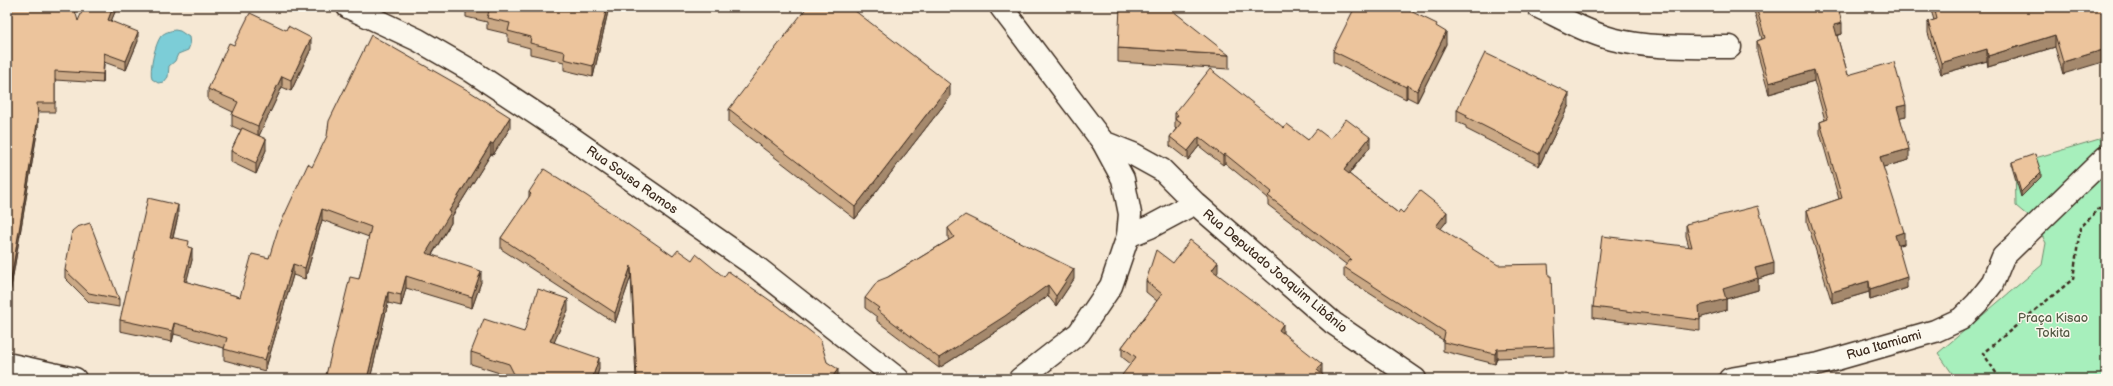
<svg xmlns="http://www.w3.org/2000/svg" width="2113" height="386" viewBox="0 0 2113 386" font-family="'Balsamiq Sans',sans-serif">
<style>
.green{fill:#a7efbc;stroke:#718c6d}
.water{fill:#7ccdd7;stroke:#628c8d}
.lines{fill:none;stroke-linecap:round;stroke-linejoin:round}
.street-casing{stroke:#3b2a1e;stroke-width:25}
.secondary-casing{stroke:#3b2a1e;stroke-width:25}
.path{stroke:#3b2a1e;stroke-width:2.5;stroke-dasharray:4 3;stroke-linecap:butt}
.street{stroke:#fbf7ec;stroke-width:22}
.secondary{stroke:#fbf7ec;stroke-width:22}
.wall{fill:#cba986;stroke:#3b2a1e}
.shaded-wall{fill:#a5896d;stroke:#3b2a1e}
.building{fill:#ecc49c;stroke:#3b2a1e}
.labels{text-anchor:middle;dominant-baseline:central;stroke-width:3;stroke-linejoin:round;paint-order:stroke}
.street-label{font-size:13px;fill:#3b2a1e;stroke:#fbf7ec}
.park-label{font-size:13px;fill:#565b46;stroke:#fbf7ec}
</style>
<rect width="100%" height="100%" fill="#f6e8d4"/>
<filter id="ink" filterUnits="userSpaceOnUse"><feTurbulence type="fractalNoise" baseFrequency=".025" numOctaves="2"/><feDisplacementMap in="SourceGraphic" scale="8" xChannelSelector="R" yChannelSelector="G"/><feConvolveMatrix kernelMatrix="1 2 1 2 8 2 1 2 1" color-interpolation-filters="sRGB"/></filter>
<g filter="url(#ink)">
<path class="green" d="M2106,137V379H1956L1938,353L2042,265L2046,243L2035,222L2016,206L2015,164Z"/>
<path class="water" d="M175,30L180,31L189,37L190,45L188,50L178,54L175,61L169,66L168,77L164,82L158,83L152,79C149,70 155,44 161,36C165,32 170,31 175,30Z"/>
<g class="lines">
<defs>
<path id="street" d="M348,7L418,40L470,70L553,125L751,263L898,379
M1539,7C1562,18 1586,32 1612,39C1650,49 1690,47 1730,47
M1103,142L1133,154L1162,170L1195,203L1333,323L1415,379
M1128,236L1150,227L1195,203
M1730,379L1819,364L1935,331L1961,319L1977,303L1992,284L2003,257L2106,157"/>
<path id="secondary" d="M1001,7L1103,142L1123,179L1130,214L1128,236L1111,286L1079,333L1020,379
M7,364L75,379"/>
</defs>
<use href="#street" class="street-casing"/>
<use href="#secondary" class="secondary-casing"/>
<path class="path" d="M2000,379L1983,353L2073,279L2080,228L2099,209L2106,208"/>
<use href="#street" class="street"/>
<use href="#secondary" class="secondary"/>
</g>
<path class="wall" d="M7,7L78,21L117,7L111,21L138,41L126,70L104,62L103,83L55,80V112H37L38,127L7,311Z
M454,7H609L593,77L564,70V62L530,54V48L508,42V34L487,29V22L466,17V10Z
M613,7H622L621,9Z
M1753,7H1838L1842,34L1837,36L1848,75L1906,116L1900,117L1909,160L1883,167L1904,244L1898,245L1907,288L1870,300L1869,292L1832,303L1807,222V210L1839,199L1820,133V122L1825,120L1814,81L1769,94L1757,52V41L1762,39Z
M1930,7H2106L2063,74L2055,47L1988,67L1987,61L1941,74L1928,33V22L1934,20Z
M1437,27L1446,44L1417,102L1407,97L1406,99L1333,62V51Z
M234,45L311,49L291,91L282,87L259,135L266,150L256,174L231,162V151L241,130L232,126V115L233,112L208,100V89Z
M1118,48L1229,55V69L1118,62Z
M950,97L855,219L729,122V109Z
M1569,105L1539,166L1466,129V126L1457,122V110Z
M1175,113L1284,128L1308,140L1330,139L1370,147L1349,174L1398,213H1403L1447,221L1440,229L1554,347V356L1497,358L1495,364L1443,351V340L1344,277V267L1347,265L1268,205V198L1225,163L1223,165L1199,146L1188,160L1170,146V137L1176,129L1175,128Z
M510,128L493,155L491,154L451,218V223L432,255L481,282L472,308L406,288L401,306L388,303L370,379H326V375L359,279L369,237L322,220L305,279L293,275L265,371L224,360V348L174,334L172,342L120,331V320L178,216L173,238L189,248L192,260L186,282L240,297L269,258L312,167Z
M2012,162L2041,177L2021,197L2012,167Z
M529,192L673,256L827,362L838,379H636L631,276L615,323L501,249V238L529,198Z
M1686,224L1774,274L1758,279V290L1726,299V310L1700,317V331L1593,318V307L1689,247L1686,236Z
M948,228L1074,279L1056,306L1048,296L1005,326L939,368L877,321V317L865,308V298L888,277L949,240L948,238Z
M1173,263L1218,272L1131,364L1122,357V347L1157,301L1146,292V281Z
M65,270L119,299V307L89,302L65,278Z
M568,310L554,342L599,369L596,379H510L509,376L471,364V352L524,332Z"/>
<path class="shaded-wall" d="M113,7H117L108,29V20Z
M607,7H609L593,77V66Z
M1842,23V34L1834,36V25Z
M138,32V41L126,70V61Z
M1446,32V44L1417,102V91Z
M2055,35V47L1988,67V56Z
M311,38V49L291,91V80Z
M1987,49V61L1941,74V63Z
M2106,49V61L2063,74V62Z
M104,53V62L103,83V74Z
M1814,70V81L1769,94V83Z
M282,76V87L258,138V126Z
M950,84V97L855,219V207Z
M1407,85V97L1406,99V87Z
M1569,93V105L1539,166V154Z
M1906,105V116L1897,118V107Z
M510,117V128L493,155V144Z
M38,118V127L7,311V302Z
M1199,137V146L1188,160V151Z
M1370,137V147L1344,179V170Z
M266,139V150L256,174V163Z
M491,143V154L451,218V223L426,264V253L449,211Z
M1909,149V160L1880,168V157Z
M1225,154V163L1223,165V156Z
M2041,172V177L2021,197V192Z
M178,205V216L170,248V237Z
M322,209V220L305,279V268Z
M1447,212V221L1436,235V226Z
M1904,232V244L1895,246V235Z
M192,248V260L184,292V281Z
M1218,262V272L1212,280V270Z
M1774,263V274L1758,279V290L1726,299V310L1699,318V306L1723,289L1755,268Z
M293,264V275L265,371V360Z
M631,266V276L615,323V313Z
M1074,269V279L1056,306V296Z
M481,271V282L472,308V297Z
M406,276V288L401,306V295Z
M1907,277V288L1870,300V289Z
M1869,281V292L1832,303V292Z
M1048,285V296L1005,326L939,368V358Z
M388,292V303L370,379H367Z
M568,299V310L550,352V341Z
M174,323V334L172,342V331Z
M1283,324V335L1279,330Z
M1497,349V358L1495,364V354Z
M599,358V369L596,379H592Z
M1322,364V375L1317,370Z
M838,369V379H831Z"/>
<path class="building" d="M7,7H74L78,21L84,7H113L108,20L138,32L126,61L104,53L103,74L55,71V103H37L38,118L7,302Z
M471,7H607L593,66L564,59L565,52L530,43L531,37L508,31L510,23L487,18L489,11Z
M807,7H850L950,84L855,207L729,109Z
M1120,7H1168L1229,55L1118,48Z
M1355,7H1402L1437,24L1436,26L1446,32L1417,91L1407,85L1406,87L1333,51Z
M1756,7H1838L1842,23L1834,25L1848,75L1894,62L1906,105L1897,107L1909,149L1880,157L1904,232L1895,235L1907,277L1870,289L1869,281L1832,292L1807,210L1842,198L1820,122L1828,119L1814,70L1769,83L1757,41L1765,38Z
M1934,7H2106V49L2063,62L2055,35L1988,56L1987,49L1941,63L1928,22L1937,19Z
M250,13L286,30L288,26L311,38L291,80L282,76L258,126L232,115L238,102L208,89L229,43L234,45Z
M371,35L469,91L510,117L493,144L491,143L449,211L451,212L426,253L481,271L472,297L406,276L401,295L388,292L367,379H343L326,375L350,277L359,279L371,227L322,209L305,268L293,264L265,360L224,349L227,338L174,323L172,331L120,320L148,198L178,205L170,237L189,241L188,247L192,248L184,281L240,297L252,254L269,258L278,229L308,164L312,167L327,136L329,121Z
M1485,53L1569,93L1539,154L1466,117L1467,115L1457,110Z
M1210,69L1284,128L1287,124L1308,140L1317,129L1330,139L1346,119L1370,137L1344,170L1398,213L1400,210L1403,213L1420,191L1447,212L1436,226L1498,265L1548,264L1549,276H1551L1554,347L1497,349L1495,354L1443,342L1445,332L1344,267L1351,259L1268,196L1272,192L1225,154L1223,156L1199,137L1188,151L1170,137L1181,123L1175,119L1178,115L1175,113Z
M242,128L266,139L256,163L231,151Z
M2035,154L2041,172L2021,192L2012,162Z
M544,169L587,196L673,256L678,250L692,260L696,254L724,277L728,271L778,306L820,339L827,362L838,369L831,379H637L631,266L615,313L501,238L531,194L529,192Z
M1758,206L1774,263L1755,268L1758,278L1723,289L1726,299L1699,306L1700,320L1593,307L1602,236L1692,247L1686,224Z
M965,215L1074,269L1056,296L1048,285L1005,316L939,358L877,310L879,308L865,298L878,281L888,277L954,237L948,228Z
M90,223L119,299L89,293L65,270L72,231L77,227Z
M1190,240L1218,262L1212,270L1283,324L1279,330L1322,364L1317,370L1328,379H1119L1136,357L1122,347L1162,294L1146,281L1156,250L1173,263Z
M538,289L568,299L550,341L599,358L592,379H523L515,376L509,364L471,352L484,319L524,332Z"/>
</g>
<g class="labels">
<g class="street-label">
<text transform="translate(632 180) rotate(35)">Rua Sousa Ramos</text>
<text transform="translate(1275 271) rotate(40)">Rua Deputado Joaquim Libânio</text>
<text transform="translate(1884 345) rotate(-16)">Rua Itamiami</text>
</g>
<g class="park-label">
<text x="2053" y="318">Praça Kisao<tspan x="2053" dy="15">Tokita</tspan></text>
</g>
</g>
<rect width="2113" height="386" fill="none" stroke="#fbf7ec" stroke-width="24"/>
<rect x="12" y="12" width="2089" height="362" fill="none" stroke="#3b2a1e" stroke-width="1.5" filter="url(#ink)"/>
</svg>
